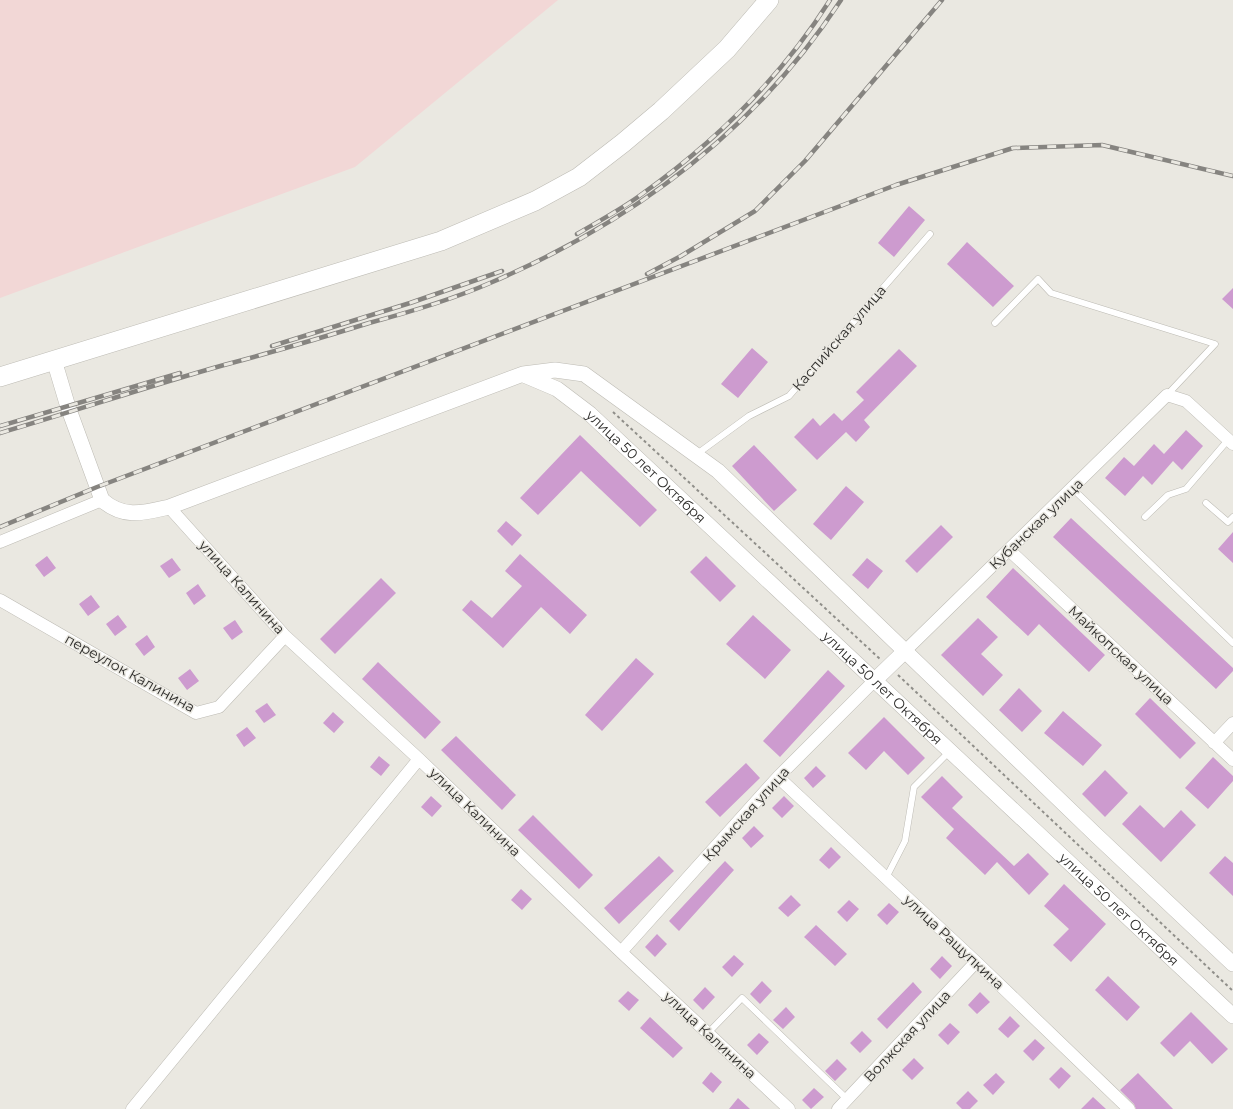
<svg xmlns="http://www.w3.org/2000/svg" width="1233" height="1109" viewBox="0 0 1233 1109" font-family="Montserrat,sans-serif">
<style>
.industrial{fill:#f2d7d6}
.building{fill:#cd9bcf}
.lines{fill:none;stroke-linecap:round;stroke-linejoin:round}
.service-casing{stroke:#bdbbb4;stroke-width:7}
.minor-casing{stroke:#bdbbb4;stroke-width:13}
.tertiary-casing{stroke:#bdbbb4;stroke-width:16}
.primary-casing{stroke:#bdbbb4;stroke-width:20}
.path{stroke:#8f8e89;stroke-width:2;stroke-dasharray:3 3;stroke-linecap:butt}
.service{stroke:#fff;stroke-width:6}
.minor{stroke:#fff;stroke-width:12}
.tertiary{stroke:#fff;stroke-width:15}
.primary{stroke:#fff;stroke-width:19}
.rail-casing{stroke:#868480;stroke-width:4.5}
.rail{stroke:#eae8e1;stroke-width:3;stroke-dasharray:9;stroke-linecap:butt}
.labels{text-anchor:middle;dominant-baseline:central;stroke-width:3;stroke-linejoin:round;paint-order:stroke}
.street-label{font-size:14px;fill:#2d2c2a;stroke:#eae8e1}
</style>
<rect width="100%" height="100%" fill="#eae8e1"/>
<path class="industrial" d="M0,0H558L355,167L0,298Z"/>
<path class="building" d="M909,206L925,220L894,257L878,243Z
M967,242L1014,286L993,307L947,264Z
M1233,288V309L1222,299Z
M752,348L768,362L738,398L721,384Z
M899,349L917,366L864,420L870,427L856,442L846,432L817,460L794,437L813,418L820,426L834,413L842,421L864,400L856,392Z
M1186,430L1203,446L1182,470L1173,461L1152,485L1143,476L1125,496L1105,478L1124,457L1134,466L1154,444L1164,454Z
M580,435L657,510L640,527L581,471L538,515L520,498Z
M754,445L797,490L774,511L732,466Z
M846,486L864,502L831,540L813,524Z
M1071,518L1233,668V671L1216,689L1053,537Z
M506,521L522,535L512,546L497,531Z
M941,525L953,537L917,573L905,561Z
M1233,532V563L1218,549Z
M520,554L587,615L570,634L541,607L503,648L462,610L471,600L492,618L522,586L505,571Z
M47,556L56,568L44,577L35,565Z
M706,556L736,586L720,602L690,572Z
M172,558L181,570L169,578L160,566Z
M867,558L883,571L868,589L852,575Z
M1013,568L1105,655L1089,672L1039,624L1028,636L986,597Z
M381,578L396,593L335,654L320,639Z
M198,584L206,596L194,605L186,593Z
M91,595L100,607L88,616L79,604Z
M118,615L127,627L115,636L106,624Z
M753,615L791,650L765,679L726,644Z
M978,618L998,637L981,654L1003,675L983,696L941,655Z
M235,620L243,632L232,640L223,628Z
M147,635L155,647L144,656L135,644Z
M636,658L654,674L602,731L585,715Z
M378,662L441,722L425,739L362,679Z
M190,669L199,681L187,690L178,678Z
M828,670L845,686L780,757L763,741Z
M1019,688L1042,711L1022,732L999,710Z
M1150,698L1196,743L1180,759L1135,714Z
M267,703L276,715L264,723L255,711Z
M1063,711L1102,745L1083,766L1044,733Z
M333,712L344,722L334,733L323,723Z
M884,717L925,758L908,775L884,751L866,770L848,753Z
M247,727L256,738L244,747L236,735Z
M456,736L516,795L502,810L441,750Z
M379,756L390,765L381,776L370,767Z
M1213,757L1233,776V781L1208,809L1185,788Z
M746,763L760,778L720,817L705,802Z
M816,766L826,776L813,788L804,778Z
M1105,770L1128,793L1105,817L1082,794Z
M942,776L963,797L952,808L1014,866L1028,853L1049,874L1029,895L997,862L985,875L946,838L954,829L921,797Z
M431,796L442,806L432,817L421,807Z
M784,796L794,806L782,818L772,808Z
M1140,805L1164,828L1181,810L1196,825L1161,862L1122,824Z
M533,815L593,875L579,889L518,830Z
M754,826L764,836L751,848L742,838Z
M831,847L841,857L829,869L819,860Z
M659,856L674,871L619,924L604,908Z
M1225,856L1233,863V896L1209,873Z
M725,861L734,870L679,931L669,921Z
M1064,884L1106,924L1071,962L1053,945L1069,929L1044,906Z
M521,889L532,899L522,910L511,900Z
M791,895L801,905L788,917L778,908Z
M849,900L859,909L847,922L837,912Z
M889,903L899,912L887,925L877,915Z
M816,925L847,954L835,966L804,937Z
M657,934L667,944L655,957L645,947Z
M734,955L744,964L732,977L722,967Z
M942,956L952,966L940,979L930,969Z
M1108,976L1140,1007L1127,1021L1095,990Z
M762,981L772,991L760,1004L750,994Z
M913,982L922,992L887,1029L877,1019Z
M705,987L715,997L703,1010L693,1000Z
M628,991L639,1000L629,1011L618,1001Z
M980,992L990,1002L977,1014L968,1005Z
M786,1007L795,1017L783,1029L773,1020Z
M1191,1012L1228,1049L1212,1064L1190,1041L1174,1057L1160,1043Z
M1010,1016L1020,1026L1008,1038L998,1029Z
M650,1017L683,1048L673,1058L640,1028Z
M950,1023L960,1032L948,1045L938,1035Z
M862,1031L872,1041L860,1053L850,1043Z
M759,1033L769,1042L757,1055L747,1045Z
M1035,1039L1045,1048L1033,1061L1023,1051Z
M914,1058L924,1068L912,1080L902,1070Z
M837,1059L847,1069L835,1081L825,1071Z
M1061,1067L1071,1076L1059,1089L1049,1079Z
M711,1072L722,1082L713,1093L702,1083Z
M996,1073L1005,1082L993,1095L983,1085Z
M1138,1073L1173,1109H1136L1134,1104L1120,1090Z
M814,1088L824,1097L811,1109L802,1100Z
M968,1091L978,1101L970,1109H962L956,1103Z
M1093,1097L1106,1109H1081Z
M738,1098L750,1109H729Z"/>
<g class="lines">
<defs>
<path id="service" d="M995,323L1038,279L1051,293L1215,344L1167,395
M697,454L749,416L789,396L930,234
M1072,488L1233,643
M1206,503L1228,522L1233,517
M1145,517L1168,495L1186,489L1228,440
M886,878L905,841L914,787L950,751
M708,1033L742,998L847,1099"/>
<path id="minor" d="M169,507L285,636L419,759L621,952L789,1109
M0,542L102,500
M1009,550L1233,760
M0,600L196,713L219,707L285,636
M904,652L1167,395L1186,401L1233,444
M1214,743L1233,723
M778,777L976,962L1129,1109
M621,952L778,777L875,680
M132,1109L419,759
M838,1109L976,962"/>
<g id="tertiary">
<path d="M54,360L68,407L102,500C124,519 143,513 169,507L523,374L555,370L584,374L718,471L1096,835L1233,964"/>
<path id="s1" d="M524,375L557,389L590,414L1233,1016"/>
<path d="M875,680L904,652"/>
</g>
<path id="primary" d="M0,377L441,241L535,201L579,177L623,143L661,111L727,49L769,0"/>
</defs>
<use href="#service" class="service-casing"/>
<use href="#minor" class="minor-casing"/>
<use href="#tertiary" class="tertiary-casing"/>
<use href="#primary" class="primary-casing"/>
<path class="path" d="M613,412L880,659
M898,675L1233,991"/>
<use href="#service" class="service"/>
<use href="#minor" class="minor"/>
<use href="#tertiary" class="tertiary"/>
<use href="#primary" class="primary"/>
<defs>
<path id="rail" d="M577,234C599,221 622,209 642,194C715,142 782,76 830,0
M647,274L681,256L755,211L805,161L942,0
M272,346L410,303L502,271
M0,426L180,373
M0,433C75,411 149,386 224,365C273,352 321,338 369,323C410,312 451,300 490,283C633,222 755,131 841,0
M0,527L97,487L896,185L1013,148L1102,145L1233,176"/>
</defs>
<use href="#rail" class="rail-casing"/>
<use href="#rail" class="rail"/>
</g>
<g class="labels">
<g class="street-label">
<text transform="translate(839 338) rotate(-49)">Каспийская улица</text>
<text stroke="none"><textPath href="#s1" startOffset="154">улица 50 лет Октября</textPath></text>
<text transform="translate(1036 524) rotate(-44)">Кубанская улица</text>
<text transform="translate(242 587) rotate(48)">улица Калинина</text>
<text transform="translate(1121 655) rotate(43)">Майкопская улица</text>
<text transform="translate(130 673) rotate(29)">переулок Калинина</text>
<text stroke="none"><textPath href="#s1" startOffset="478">улица 50 лет Октября</textPath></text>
<text transform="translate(475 812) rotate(44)">улица Калинина</text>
<text transform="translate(746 814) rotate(-48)">Крымская улица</text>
<text stroke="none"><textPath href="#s1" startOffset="802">улица 50 лет Октября</textPath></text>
<text transform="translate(954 942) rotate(43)">улица Ращупкина</text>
<text transform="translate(710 1035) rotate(43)">улица Калинина</text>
<text transform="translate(907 1036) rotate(-47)">Волжская улица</text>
</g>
</g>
</svg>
